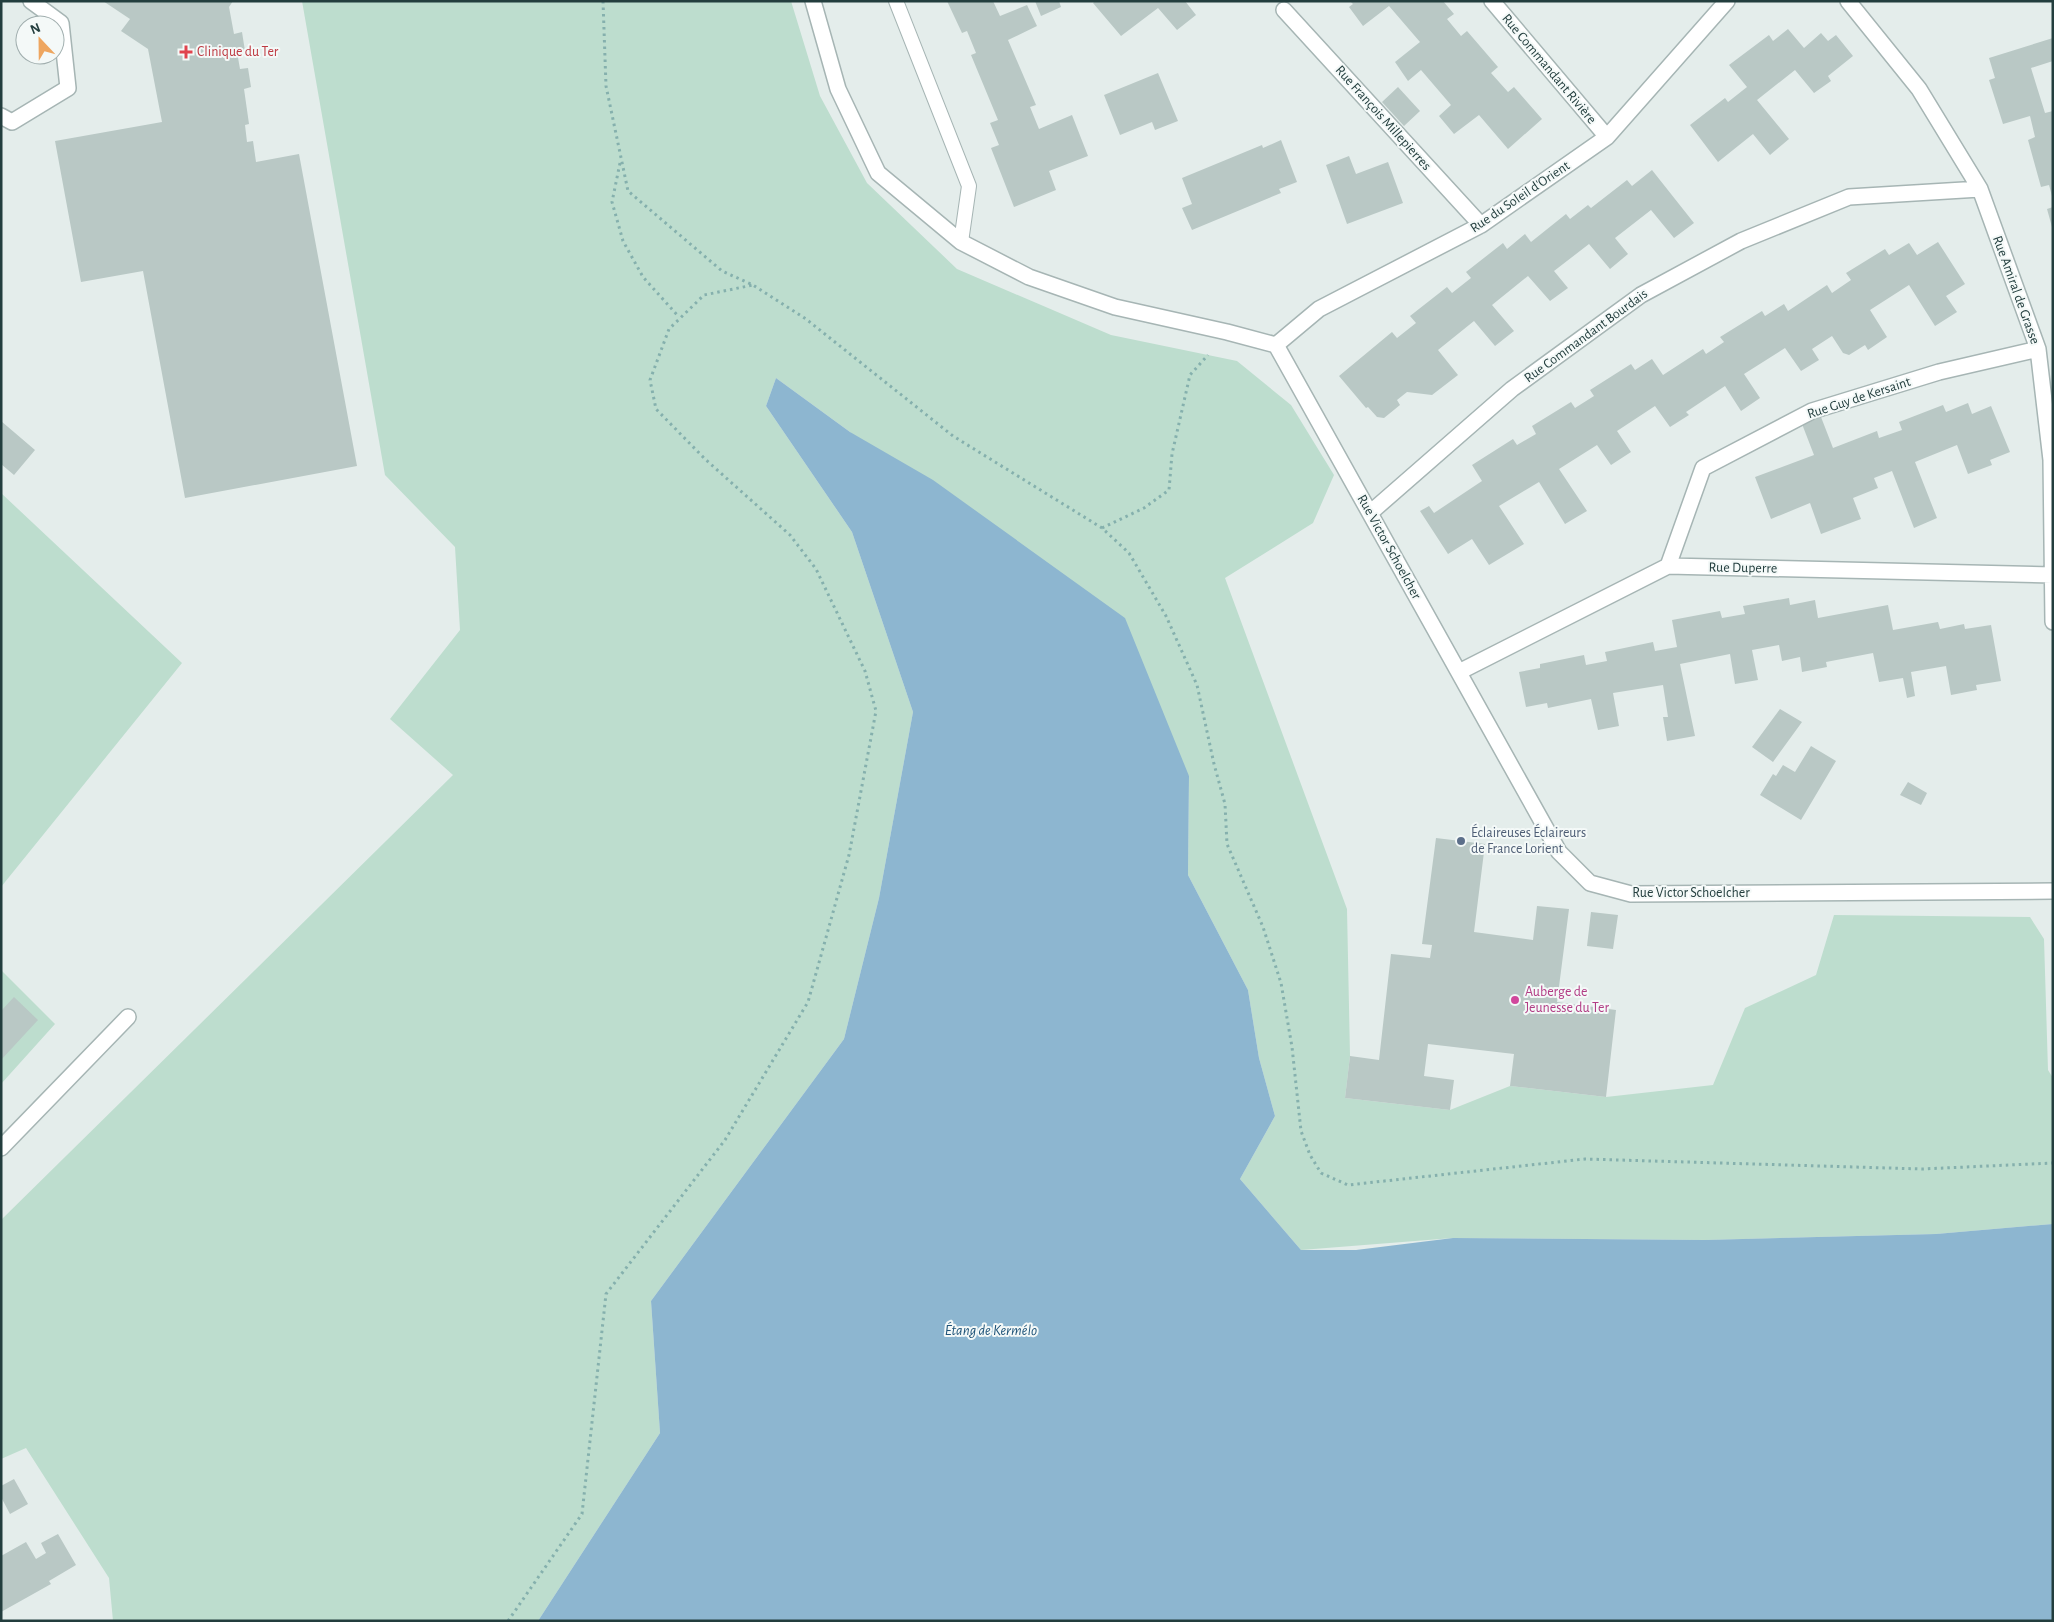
<svg xmlns="http://www.w3.org/2000/svg" width="2054" height="1622" viewBox="0 0 2054 1622" font-family="'Alegreya Sans',sans-serif">
<style>
.green{fill:#bdddce}
.water{fill:#8db6d0}
.building{fill:#b9c8c5}
.lines{fill:none;stroke-linecap:round;stroke-linejoin:round}
.service-casing{stroke:#a6b5b4;stroke-width:16}
.minor-casing{stroke:#a6b5b4;stroke-width:18}
.path{stroke:#85b0ad;stroke-width:3;stroke-dasharray:2.5 4;stroke-linecap:butt}
.service{stroke:#fff;stroke-width:14}
.minor{stroke:#fff;stroke-width:15}
.health-dot{fill:#e0444e;stroke:#f4f9f8;stroke-width:2}
.service-dot{fill:#5c6f8a;stroke:#f4f9f8;stroke-width:2}
.hotel-dot{fill:#d1479c;stroke:#f4f9f8;stroke-width:2}
.labels{text-anchor:middle;dominant-baseline:central;stroke-width:4;stroke-linejoin:round;paint-order:stroke}
.health-label{font-size:14px;fill:#be3a42;stroke:#f4f9f8;text-anchor:start}
.street-label{font-size:14px;fill:#233e3e;stroke:#f4f9f8}
.service-label{font-size:14px;fill:#4e5e75;stroke:#f4f9f8;text-anchor:start}
.hotel-label{font-size:14px;fill:#b23c85;stroke:#f4f9f8;text-anchor:start}
.water-label{font-size:15px;font-style:italic;fill:#1f5479;stroke:#f4f9f8}
</style>
<rect width="100%" height="100%" fill="#e4edeb"/>
<path class="green" d="M302,1H791L820,96L867,183L957,269L1111,335L1237,361L1291,405L1334,475L1313,523L1225,578L1347,909L1350,1056L1345,1098L1450,1110L1510,1086L1606,1097L1713,1085L1745,1008L1816,975L1834,915L2030,917L2044,939L2048,1070L2053,1078V1224L1936,1234L1705,1240L1453,1238L1301,1250L1240,1179L1275,1116L1259,1058L1248,990L1188,875L1189,776L850,432L776,378L766,406L852,532L913,712L879,898L844,1039L651,1301L660,1433L538,1621H113L109,1578L26,1448L1,1459V1220L453,775L390,719L460,630L455,547L385,475Z
M1,493L182,663L1,887Z
M1,970L55,1024L1,1084Z"/>
<path class="water" d="M776,378L850,432L933,480L1125,618L1189,776L1188,875L1248,990L1259,1058L1275,1116L1240,1179L1301,1250H1356L1453,1238L1705,1240L1936,1234L2053,1224V1621H538L660,1433L651,1301L844,1039L879,898L913,712L852,532L766,406Z"/>
<path class="building" d="M103,1H233L229,7L234,34L242,32L245,51L237,52L240,69L248,68L251,87L244,89L249,124L245,125L247,142L253,141L256,162L299,154L357,466L185,498L143,271L81,282L55,141L162,122L148,49L121,31L130,19Z
M947,1H993L1000,16L1027,5L1037,26L1008,40L1036,105L1030,107L1039,129L1072,115L1088,156L1049,171L1056,190L1014,207L991,148L999,145L990,123L998,120L971,55L976,53L967,31L962,33Z
M1035,1H1059L1061,7L1041,16Z
M1095,1H1185L1196,15L1177,30L1158,8L1121,36L1093,3Z
M1350,1H1443L1454,14L1447,19L1461,36L1467,31L1498,67L1491,73L1508,92L1514,87L1542,119L1508,149L1479,115L1454,134L1439,116L1451,105L1421,70L1408,81L1395,62L1420,42L1389,6L1363,26L1349,7L1353,4Z
M1788,29L1804,48L1821,33L1828,41L1836,35L1853,56L1828,76L1831,81L1814,93L1795,70L1757,100L1789,139L1770,155L1753,134L1718,162L1690,125L1725,98L1728,102L1747,87L1729,65L1769,35L1773,41Z
M2053,38V61L2031,68L2045,113L2053,111L2052,196L2049,185L2041,187L2028,140L2035,137L2030,116L2003,124L1989,80L1995,78L1989,58Z
M1158,73L1178,121L1155,130L1152,122L1120,135L1104,95Z
M1398,87L1420,111L1404,126L1382,102Z
M1281,140L1297,182L1279,189L1281,193L1192,230L1182,208L1192,204L1182,178L1262,145L1263,148Z
M1349,156L1356,174L1388,162L1403,203L1347,224L1326,165Z
M1652,170L1694,223L1674,238L1651,210L1615,238L1628,254L1610,269L1589,244L1554,271L1568,288L1550,301L1528,276L1492,305L1514,331L1495,346L1474,321L1438,350L1458,375L1432,395L1407,392L1397,400L1400,405L1384,418L1377,417L1368,407L1366,408L1339,376L1392,332L1397,338L1416,323L1410,316L1447,287L1452,293L1471,278L1466,272L1503,243L1507,249L1525,234L1531,242L1566,214L1570,219L1588,205L1591,208L1627,180L1632,186Z
M2053,207V227H2052L2047,209Z
M1938,242L1965,284L1946,296L1957,312L1935,326L1909,285L1870,310L1887,337L1868,350L1865,345L1849,355L1843,353L1832,336L1812,349L1819,360L1801,371L1785,348L1744,374L1760,398L1741,411L1725,386L1686,412L1689,415L1670,427L1655,406L1617,431L1631,452L1611,465L1597,445L1559,469L1587,511L1565,524L1539,482L1499,506L1524,544L1489,565L1472,539L1448,554L1420,511L1429,506L1434,513L1482,481L1472,465L1513,439L1517,445L1536,434L1532,426L1571,402L1575,408L1594,396L1590,390L1631,364L1635,370L1652,359L1663,375L1703,349L1706,354L1724,342L1720,337L1762,311L1765,316L1784,304L1788,311L1827,285L1832,293L1851,280L1846,273L1885,249L1889,255L1909,243L1917,255Z
M1968,403L1972,414L1991,406L2010,452L1990,460L1992,465L1968,474L1957,445L1915,462L1937,518L1914,528L1892,471L1874,478L1878,488L1853,498L1861,519L1821,534L1810,503L1771,519L1755,477L1814,455L1802,424L1821,417L1833,448L1877,431L1879,438L1902,430L1899,422L1943,405L1946,412Z
M1,421L35,450L14,475L1,464Z
M1789,598L1790,605L1815,600L1818,618L1888,605L1893,630L1938,622L1940,629L1964,624L1965,629L1991,625L2001,681L1976,685L1977,690L1951,695L1946,666L1911,672L1915,696L1907,698L1903,678L1879,682L1873,653L1826,662L1827,667L1802,672L1800,657L1782,661L1779,645L1752,650L1758,680L1735,684L1730,654L1680,664L1695,736L1667,741L1663,717H1668L1663,685L1613,693L1619,726L1598,730L1591,699L1548,708L1547,703L1526,707L1519,672L1540,668V664L1584,655L1586,665L1607,661L1605,652L1653,642L1655,651L1677,647L1672,620L1720,611L1722,618L1745,614L1743,606Z
M1780,709L1802,722L1773,762L1752,747Z
M1811,746L1836,761L1801,820L1760,795L1773,774L1776,776L1783,765L1795,772Z
M1908,782L1927,793L1921,805L1900,795Z
M1436,838L1485,844L1474,932L1533,940L1537,906L1569,909L1557,1002L1616,1010L1606,1097L1510,1086L1514,1054L1428,1044L1424,1076L1454,1080L1450,1110L1345,1098L1350,1056L1379,1060L1391,954L1430,958L1432,945L1422,944Z
M1591,912L1618,915L1613,949L1587,946Z
M14,997L38,1020L1,1060V1011Z
M14,1479L28,1504L10,1514L1,1497V1486Z
M58,1534L76,1565L49,1581L51,1584L1,1612V1556L26,1542L36,1559L46,1553L41,1543Z"/>
<g class="lines">
<defs>
<path id="service" d="M896,1L969,186L961,242"/>
<path id="minor" d="M813,1L838,89L878,173L961,242L1029,277L1115,307L1227,332L1276,345L1559,852L1590,883L1631,894L2053,891
M1492,1L1607,137
M1848,1L1919,89L1980,189L2038,349L2051,460L2053,622
M1284,10L1481,225
M1,116L12,122L68,88L61,23L31,1
M1276,345L1319,309L1481,225L1607,137L1727,1
M1370,513L1512,389L1641,295L1741,241L1849,197L1980,189
M1668,566L1703,468L1812,411L1939,372L2038,349
M1459,672L1668,566L2052,575
M1,1148L128,1017"/>
</defs>
<use href="#service" class="service-casing"/>
<use href="#minor" class="minor-casing"/>
<path class="path" d="M603,1L606,86L628,191L722,271L753,285L806,319L953,436L1102,528L1129,553L1166,616L1197,685L1214,764L1225,804L1227,844L1263,927L1281,983L1292,1047L1301,1131L1310,1155L1321,1173L1348,1185L1585,1159L1922,1169L2053,1163
M620,163L612,202L623,241L643,277L679,317
M1102,528L1144,508L1169,490L1172,454L1190,375L1208,355
M508,1621L582,1514L606,1294L725,1140L808,1002L849,855L876,711L865,671L816,569L790,535L705,459L656,409L650,380L669,329L704,295L753,285"/>
<use href="#service" class="service"/>
<use href="#minor" class="minor"/>
</g>
<path class="health-dot" d="M183.5 44.5h5v5h5v5h-5v5h-5v-5h-5v-5h5z"/>
<circle class="service-dot" cx="1461" cy="841" r="5"/>
<circle class="hotel-dot" cx="1515" cy="1000" r="5"/>
<g class="labels">
<g class="health-label">
<text x="197" y="52">Clinique du Ter</text>
</g>
<g class="street-label">
<text transform="translate(1549 69) rotate(50)">Rue Commandant Rivière</text>
<text transform="translate(1383 118) rotate(48)">Rue François Millepierres</text>
<text transform="translate(1520 197) rotate(-34)">Rue du Soleil d'Orient</text>
<text transform="translate(2016 290) rotate(70)">Rue Amiral de Grasse</text>
<text transform="translate(1586 336) rotate(-36)">Rue Commandant Bourdais</text>
<text transform="translate(1859 398) rotate(-18)">Rue Guy de Kersaint</text>
<text transform="translate(1389 547) rotate(61)">Rue Victor Schoelcher</text>
<text transform="translate(1743 568) rotate(1)">Rue Duperre</text>
<text x="1691" y="893">Rue Victor Schoelcher</text>
</g>
<g class="service-label">
<text x="1471" y="833">Éclaireuses Éclaireurs<tspan x="1471" dy="16">de France Lorient</tspan></text>
</g>
<g class="hotel-label">
<text x="1525" y="992">Auberge de<tspan x="1525" dy="16">Jeunesse du Ter</tspan></text>
</g>
<g class="water-label">
<text x="991" y="1330">Étang de Kermélo</text>
</g>
</g>
<rect width="2054" height="1622" fill="none" stroke="#233e3e" stroke-width="5"/>
<g transform="translate(40 40) rotate(338)"><circle r="24" fill="#f4f9f8" stroke="#a0aeae"/>
<path d="M0-4L9 19L0 12L-9 19Z" fill="#eea660"/>
<text y="-8" font-size="14" font-weight="bold" text-anchor="middle" fill="#233e3e">N</text>
</g>
</svg>
